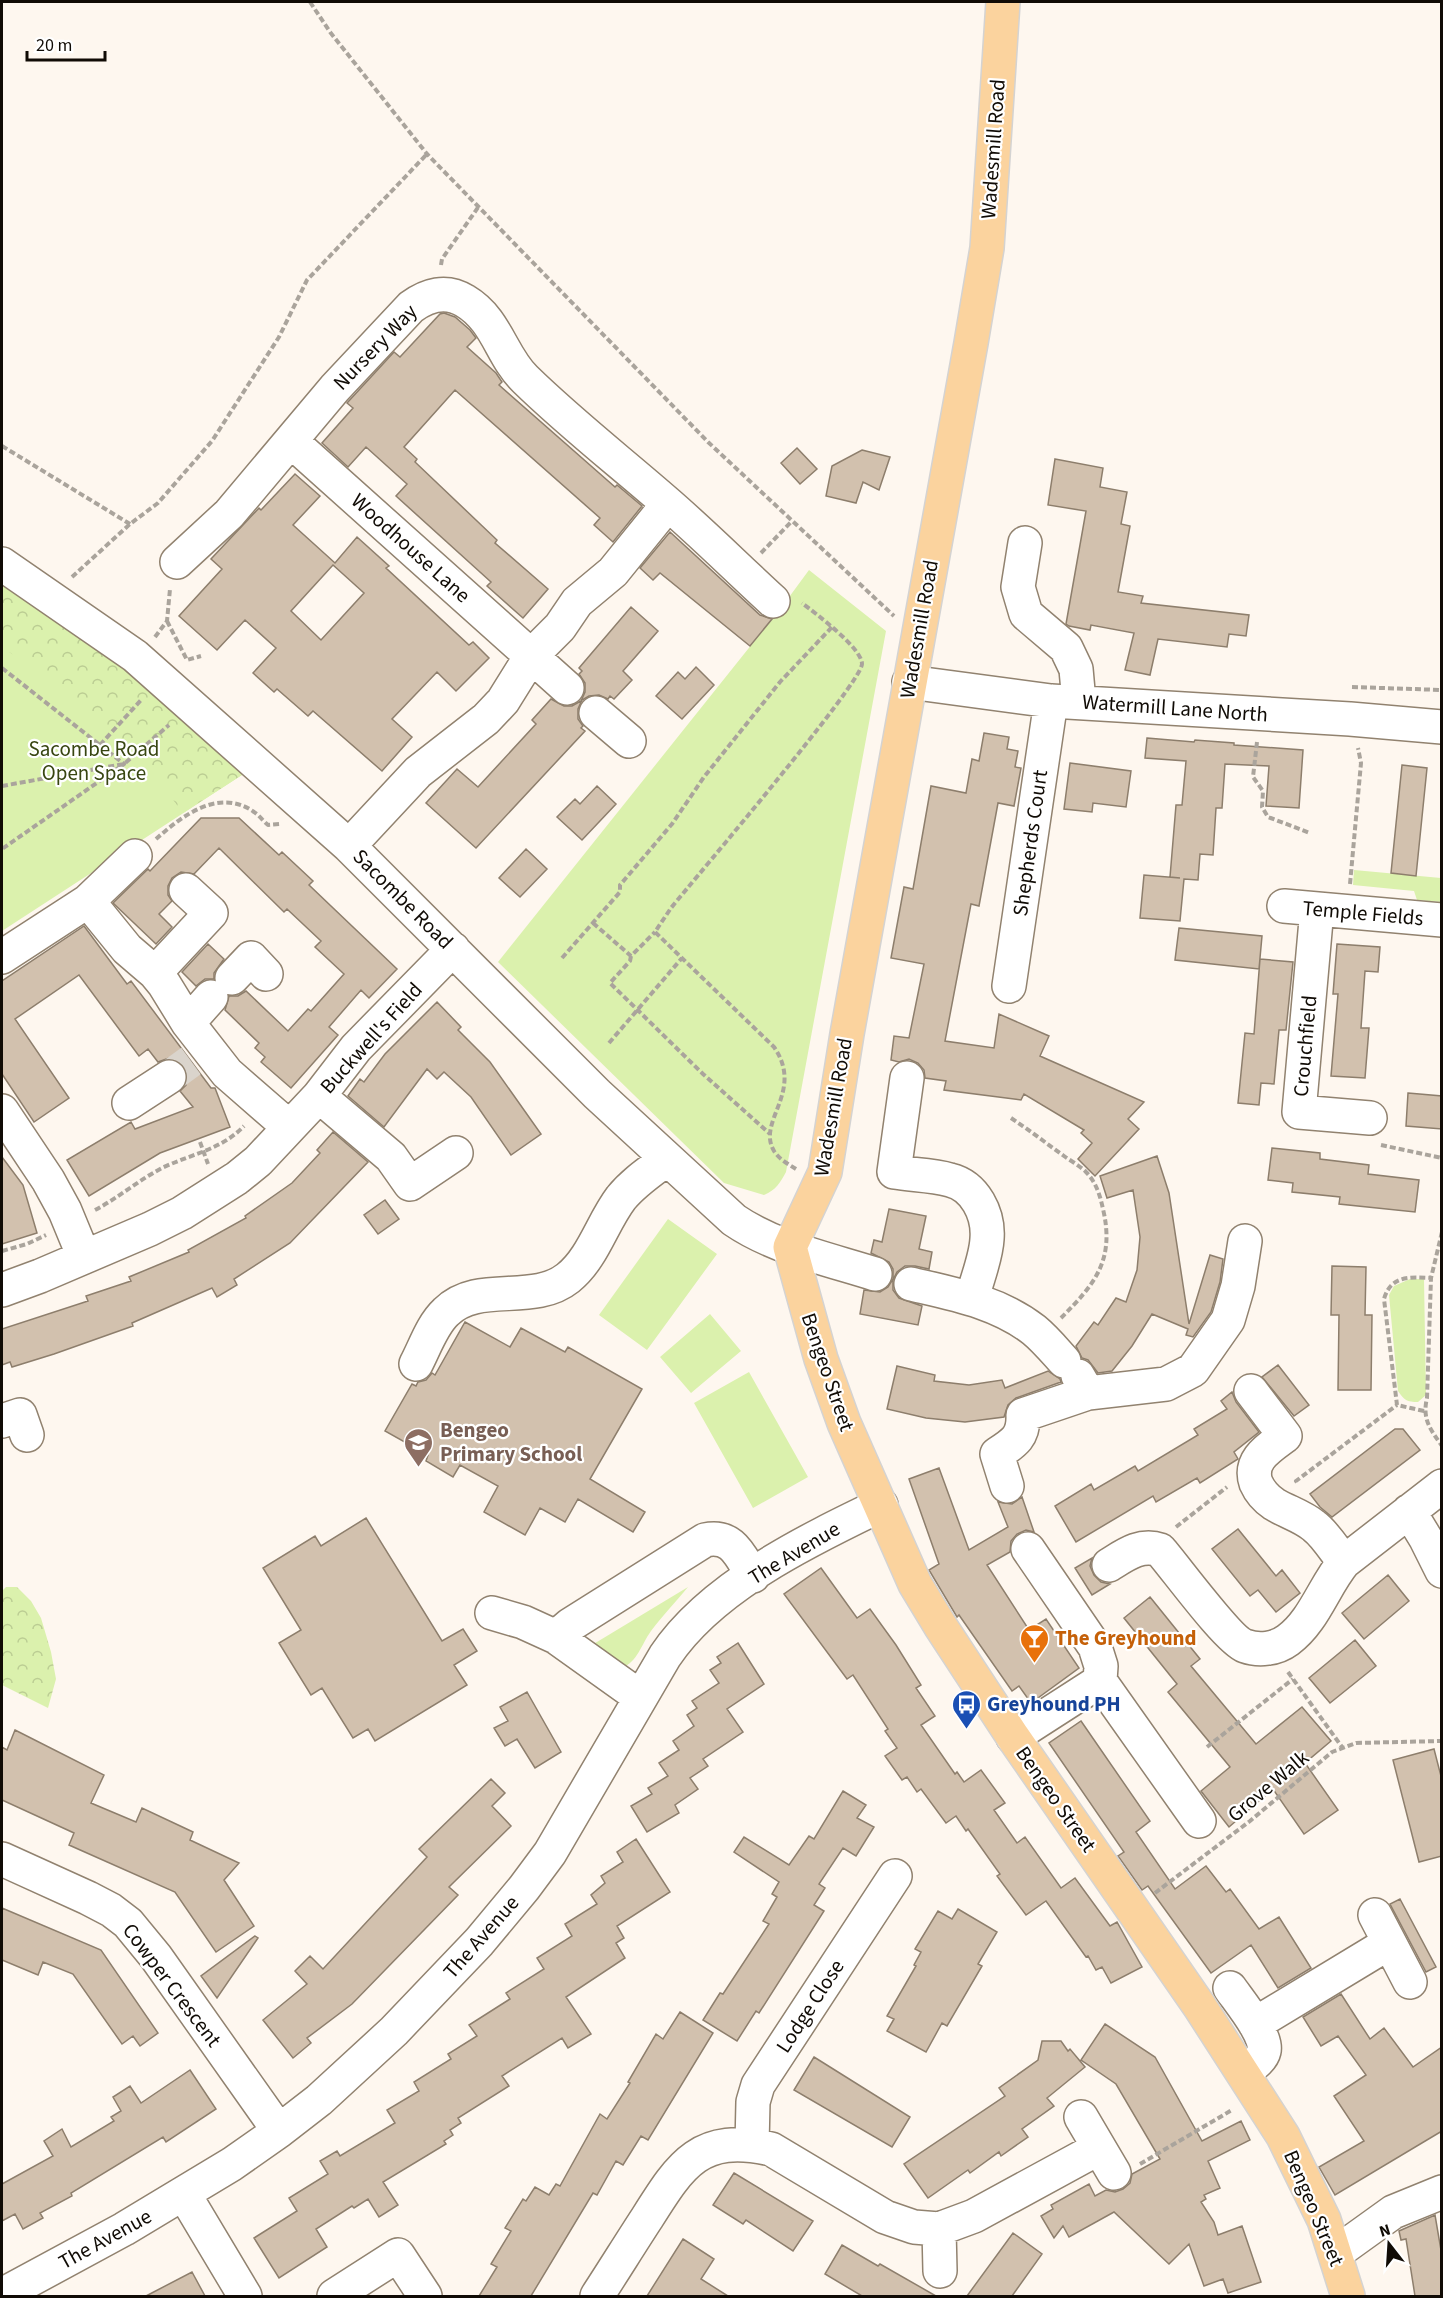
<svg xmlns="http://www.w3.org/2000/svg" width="1443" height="2298" viewBox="0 0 1443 2298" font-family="'Source Sans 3',sans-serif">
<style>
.green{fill:#dbf1ad}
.forest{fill:url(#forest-crowns)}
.building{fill:#d2c1ae;stroke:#8d7e6c;stroke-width:1.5;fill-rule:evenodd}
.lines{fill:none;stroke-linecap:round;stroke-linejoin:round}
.minor-tunnel{stroke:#dad4cc;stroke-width:33;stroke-dasharray:33 16;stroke-linecap:butt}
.minor-casing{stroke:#91826f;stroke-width:36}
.major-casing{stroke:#d4d3d2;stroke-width:36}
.path{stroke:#aaa49c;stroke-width:4;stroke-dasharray:6 3;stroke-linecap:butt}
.minor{stroke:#fff;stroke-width:33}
.major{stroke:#fbd39e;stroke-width:33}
.labels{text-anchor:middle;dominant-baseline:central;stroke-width:4.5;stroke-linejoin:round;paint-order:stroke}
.street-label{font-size:21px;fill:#100b05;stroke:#fff}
.park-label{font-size:21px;fill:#384611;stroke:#fff}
.education-label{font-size:21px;font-weight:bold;fill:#785e54;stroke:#fff;text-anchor:start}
.food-label{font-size:21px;font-weight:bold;fill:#c56008;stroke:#fff;text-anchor:start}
.transit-label{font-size:21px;font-weight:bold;fill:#164399;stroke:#fff;text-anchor:start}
</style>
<defs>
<pattern id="forest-crowns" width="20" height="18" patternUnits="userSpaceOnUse" patternTransform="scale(1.5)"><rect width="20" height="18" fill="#dbf1ad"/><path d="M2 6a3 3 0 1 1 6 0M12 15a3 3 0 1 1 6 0" fill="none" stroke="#bbcd93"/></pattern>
</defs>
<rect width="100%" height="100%" fill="#fef7ef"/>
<path class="green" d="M809,570L886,631L786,1172C780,1183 776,1190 764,1195L724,1183L498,962L784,604Z
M2,582L245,773L2,931Z
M1354,870L1441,878V902L1417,900L1414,891L1353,885Z
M668,1219L717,1254L647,1350L599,1315Z
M1410,1279H1424L1426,1395L1418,1402C1407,1402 1404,1400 1398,1391L1389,1295L1394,1286Z
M710,1314L741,1351L691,1393L660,1357Z
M749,1372L808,1477L753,1508L694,1403Z
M688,1587C676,1602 662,1616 651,1631C641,1645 638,1661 622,1668L587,1648Z"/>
<path class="forest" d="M2,582L104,647L245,773L183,813L153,773L118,740L2,646Z
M6,1587H17L31,1601L41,1618L51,1652L56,1679L48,1708L2,1685V1591Z"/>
<path class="building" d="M444,313L455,317L470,330L476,338L467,347L496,373L502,382L499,385L615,487L617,485L642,506L613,542L594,525L600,518L455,390L404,447L417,459L415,462L497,540L495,543L548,589L523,618L487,586L491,582L396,496L407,484L366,447L348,467L322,443L353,408L347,403L394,352L400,357L440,314Z
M797,448L817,469L800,484L781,463Z
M862,450L890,457L879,490L863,482L856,503L826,496L832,466Z
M1055,459L1103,468L1100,487L1127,492L1121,524L1130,526L1118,592L1143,596L1141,603L1249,615L1246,636L1229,634L1227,647L1158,639L1150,675L1125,670L1134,633L1091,625L1090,630L1069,626L1066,624L1086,511L1048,505Z
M295,474L320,496L293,525L335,563L357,537L389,566L386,568L469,645L473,642L489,658L456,691L437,672L392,719L412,737L382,771L313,711L308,716L277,689L274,692L253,673L276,648L245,620L217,650L179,616L222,569L211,559L259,508L261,510ZM333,565L364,593L321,640L291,611Z
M670,532L760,615L772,619L750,646L660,573L653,580L640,568Z
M631,607L658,631L623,671L632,680L614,699L610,696L608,699L599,695L589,696L582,700L578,709V719L583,726L581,728L585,731L476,848L426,803L457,769L478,787L536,724L532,720L551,699L564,706H572L581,701L585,692V683L579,674L582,671L579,668Z
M696,667L714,685L682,719L656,696L678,672L685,679Z
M984,733L1009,737L1007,749L1018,751L1015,767L1021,768L1014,806L998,803L979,906L971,904L945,1041L994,1048L999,1014L1049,1036L1040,1056L1144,1102L1128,1119L1139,1129L1095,1176L1078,1159L1092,1143L1081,1133L1084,1130L1024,1094L1021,1100L944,1090L946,1081L925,1078L924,1070L918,1063L909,1059L899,1062L891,1060L894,1036L909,1038L924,964L891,958L904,887L913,889L931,786L966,793L972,759L979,761Z
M1147,738L1194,742L1195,740L1234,743V745L1303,750L1299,808L1266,806L1269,766L1225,764L1222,808H1216L1213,855L1200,854L1198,880L1184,879L1180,921L1140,918L1144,875L1180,878L1170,877L1176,805H1182L1186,761L1145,758Z
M1070,763L1131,771L1126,807L1093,803L1092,812L1064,809Z
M1402,765L1427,768L1416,876L1391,873Z
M597,786L616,804L582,840L557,817L575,799L580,804Z
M201,818H239L279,855L282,852L313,881L309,885L397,969L369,998L361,990L329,1027L338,1035L291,1088L261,1062L265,1057L255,1048L259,1043L225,1010L229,996H238L246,991L288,1031L308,1009L311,1011L344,974L315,947L321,941L287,909L284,912L219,848L194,874L181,872L172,878L168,886V895L172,901L159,914L172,927L156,944L113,903L148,869L150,871Z
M526,849L547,869L520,897L499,878Z
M84,926L127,984L131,981L211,1088H215L230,1127L160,1153L89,1196L67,1160L131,1122L135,1129L193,1107L180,1091L186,1085L188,1077L184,1066L178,1061L169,1058L158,1062L148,1049L139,1056L79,975L15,1019L69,1098L34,1122L2,1074V981Z
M1179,928L1262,936L1259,969L1175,960Z
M208,944L224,959L214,973V979H205L196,986L182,972Z
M1337,944L1380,947L1378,972L1365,971L1361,1028H1369L1365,1078L1331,1076L1338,994H1333Z
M1260,959L1293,962L1286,1030H1279L1274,1084L1261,1083L1259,1105L1238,1103L1245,1033L1254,1034Z
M437,1002L461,1027L458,1030L490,1062L541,1134L511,1155L471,1097L444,1072L437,1079L427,1069L384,1127L348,1096L360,1079L364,1082L385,1054Z
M1408,1093L1442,1096V1129L1406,1126Z
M333,1132L368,1162L290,1243L234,1279L237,1285L217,1297L212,1288L132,1323L133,1326L54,1354L12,1367L10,1362L2,1365V1329L88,1301L86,1296L131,1281L129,1277L189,1252L188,1250L246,1218L245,1216L292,1183L320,1153L317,1150Z
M1272,1148L1320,1153V1159L1369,1165L1368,1174L1419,1180L1415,1212L1339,1204L1340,1197L1292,1192L1293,1183L1268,1180Z
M1157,1156L1169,1193L1189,1324L1210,1255L1223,1259L1220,1282L1211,1312L1193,1337L1186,1335L1188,1329L1152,1314L1132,1346L1112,1371L1098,1373L1088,1360L1082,1358L1076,1346L1094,1322L1098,1325L1116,1298L1126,1302L1137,1270L1140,1237L1133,1190L1107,1198L1100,1176Z
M2,1157L23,1185L37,1233L2,1244Z
M385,1200L399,1219L378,1234L364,1215Z
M889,1209L926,1216L919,1249L932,1252L929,1269L915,1266H905L897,1272L893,1280V1290L899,1298L922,1306L918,1325L860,1314L864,1290L880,1292L888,1287L893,1279V1269L889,1262L871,1253L874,1240L882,1242Z
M1332,1266L1366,1267L1365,1315H1372L1371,1390H1338L1339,1315H1331Z
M465,1322L510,1347L521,1328L565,1352L568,1347L642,1389L590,1479L645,1512L633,1532L578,1499L565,1522L540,1508L525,1535L484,1512L498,1486L460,1465L453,1477L426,1461L428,1455L385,1431L412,1384L416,1386L418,1382L426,1380L432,1373L435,1375Z
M1278,1365L1309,1405L1294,1416L1262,1377Z
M897,1366L935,1375L934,1381L969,1385L1002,1380L1005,1388L1048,1371L1060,1379L1061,1382L1016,1398L1008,1405L1004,1417L965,1422L926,1418L887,1409Z
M1232,1392L1236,1402L1259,1432L1234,1452L1238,1459L1200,1483L1197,1478L1156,1502L1153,1496L1076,1542L1055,1506L1091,1484L1094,1490L1135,1466L1138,1471L1198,1435L1194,1429L1227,1409L1221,1401Z
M1395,1429H1403L1420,1450L1332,1517L1320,1507L1310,1494Z
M939,1468L969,1550L1008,1527L998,1502L1012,1504L1022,1497L1034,1532L1026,1530L1017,1534L1011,1541L1010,1552L987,1565L1029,1630L1046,1619L1079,1668L1031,1703L1019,1686L1012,1691L959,1615L957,1617L929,1570L939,1564L909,1479Z
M366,1518L442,1641L463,1629L477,1651L454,1665L467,1685L375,1741L368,1729L353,1738L322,1688L311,1695L279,1643L301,1630L263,1568L315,1536L321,1546Z
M1238,1529L1276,1576L1282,1570L1300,1593L1276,1612L1258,1590L1250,1596L1212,1549Z
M1092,1558L1090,1566L1094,1575L1101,1582L1110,1584L1092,1595L1075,1568Z
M821,1568L857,1618L870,1609L896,1645L921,1685L916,1688L935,1716L921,1725L955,1774L957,1772L964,1782L981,1770L1005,1803L994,1810L1017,1843L1025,1837L1061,1888L1075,1878L1110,1926L1117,1922L1142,1967L1111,1983L1102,1967L1096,1970L1088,1956L1086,1957L1046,1901L1026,1915L997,1876L1000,1874L968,1829L966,1831L956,1816L946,1823L921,1789L917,1792L907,1777L902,1780L885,1756L897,1748L885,1731L888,1729L853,1675L847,1679L784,1594Z
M1388,1575L1409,1601L1364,1639L1342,1613Z
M1150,1597L1200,1659L1191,1666L1256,1744L1302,1707L1331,1741L1305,1763L1338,1810L1304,1834L1273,1789L1229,1827L1201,1791L1230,1767L1168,1692L1177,1684L1124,1618Z
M1355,1640L1376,1666L1330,1703L1309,1678Z
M738,1643L764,1684L727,1709L743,1732L703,1759L708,1766L690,1778L698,1789L675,1805L679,1813L647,1832L631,1806L652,1794L648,1788L668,1776L659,1763L679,1750L673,1741L694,1726L687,1715L697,1708L692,1701L719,1683L710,1670L721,1663L717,1657Z
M527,1692L561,1752L535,1768L517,1739L505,1746L494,1728L508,1721L500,1707Z
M1081,1721L1150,1821L1136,1832L1175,1889L1206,1866L1226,1892L1230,1889L1259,1929L1279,1917L1311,1968L1278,1988L1251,1945L1211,1973L1148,1886L1142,1890L1118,1856L1124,1852L1049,1743Z
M15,1730L104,1775L91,1803L136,1822L142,1808L193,1832L190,1840L239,1863L224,1880L254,1926L216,1952L175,1892L69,1845L74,1833L2,1800V1747L7,1750Z
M1434,1749L1442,1780V1856L1419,1862L1393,1760Z
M491,1779L505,1793L492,1806L511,1826L449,1887L458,1895L352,2004L307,2038L311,2043L293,2058L263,2020L307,1984L295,1971L310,1956L323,1969L427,1857L419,1849Z
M843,1791L866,1805L857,1818L874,1827L856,1856L843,1848L819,1884L825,1888L814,1905L824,1911L759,2013L756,2011L737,2041L703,2020L720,1993L723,1994L769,1924L763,1921L777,1897L772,1894L779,1882L734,1852L744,1837L789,1865L809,1836L814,1839Z
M636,1839L670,1892L617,1926L624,1938L616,1943L625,1958L566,1997L591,2034L568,2048L562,2038L502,2076L509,2086L458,2118L461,2123L450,2130L453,2135L444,2141L446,2144L383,2182L398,2205L379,2217L368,2199L354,2208L352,2206L316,2229L327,2247L279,2278L254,2238L297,2211L289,2198L328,2174L320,2161L337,2151L340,2156L395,2123L387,2110L419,2091L414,2082L451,2059L448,2054L477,2036L469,2025L510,1999L506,1993L544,1969L537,1958L572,1936L565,1924L597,1904L591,1895L605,1883L601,1876L623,1862L617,1852Z
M1400,1899L1436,1967L1426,1972L1390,1904Z
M2,1908L101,1950L158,2033L140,2046L133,2036L122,2044L73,1974L43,1962L38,1975L2,1960Z
M958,1909L997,1932L978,1964L982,1966L947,2026L942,2023L926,2052L887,2031L894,2019L887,2016L916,1966L914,1965L921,1952L915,1949L938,1911L952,1919Z
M255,1936L258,1938L217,1998L201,1976Z
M1341,1994L1370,2039L1384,2028L1413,2067L1442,2047V2131L1335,2195L1319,2167L1364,2141L1334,2096L1366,2075L1338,2036L1321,2046L1303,2017Z
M680,2012L713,2033L648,2140L641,2136L623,2165L616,2161L597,2195L593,2193L531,2296H479L497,2267L491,2264L511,2231L505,2228L523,2199L526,2201L535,2187L549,2195L556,2184L560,2186L600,2114L607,2119L630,2083L628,2082L656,2034L663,2039Z
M1105,2024L1155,2057L1202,2141L1241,2121L1250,2140L1208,2161L1220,2188L1204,2195L1206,2199L1201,2202L1214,2222L1218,2235L1242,2226L1261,2282L1228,2293L1223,2279L1204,2286L1189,2244L1169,2264L1114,2212L1069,2237L1063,2226L1054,2238L1041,2216L1053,2209L1051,2205L1089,2184L1095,2196L1106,2190L1115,2192L1123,2189L1130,2183L1132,2174L1160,2159L1116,2084L1081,2060Z
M1042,2041H1061L1068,2051L1070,2049L1085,2067L1047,2098L1054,2106L1022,2129L1028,2137L1001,2156L999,2152L970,2173L968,2170L928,2198L904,2164L1005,2096L999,2088L1038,2060Z
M814,2057L910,2117L892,2147L794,2090Z
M190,2070L216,2109L166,2142L163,2137L71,2193L72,2196L40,2213L43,2218L23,2229L15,2214L2,2221V2184L53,2156L44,2141L62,2129L71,2147L114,2121L111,2117L121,2111L113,2097L130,2086L141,2103Z
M734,2173L813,2221L793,2251L746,2220L743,2224L713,2205Z
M1435,2215L1442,2256V2296H1415L1406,2239L1401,2240L1399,2231Z
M1013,2233L1042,2254L1012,2296H967Z
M683,2239L714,2259L701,2279L728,2296H647Z
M842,2245L878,2266L880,2264L936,2296H862L825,2274Z
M192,2272L205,2296H146Z"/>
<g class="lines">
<path class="minor-tunnel" d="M169,1077L191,1061"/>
<defs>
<path id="minor" d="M291,441L567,688
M1025,543L1018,587L1026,614L1066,648L1076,669L1079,702
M177,562L229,514L335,388L411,307C427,295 446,289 465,301C497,320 501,356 525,379C570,423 619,461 666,502C703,534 737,568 773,601
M2,564L135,656L349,846L597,1094L734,1220C775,1248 828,1259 875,1274
M909,682L1051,701L1350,719L1442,727
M596,713L629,741
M349,846L418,772L486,719L503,701L531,656L560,627L577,602L613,572L668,504
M88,901L135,856
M1284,906L1442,920
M1317,909L1299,1112L1370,1118
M2,957L88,901L127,949L155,973L164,984L188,1023L227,1073L289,1127
M155,973L211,913L186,890
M232,978L251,958L266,974
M1009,986L1051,701
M188,1023L211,997
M907,1078L894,1172C913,1175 933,1175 950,1180C975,1186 989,1214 987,1239C986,1258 977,1279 972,1298
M319,1096L391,1157L410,1184L456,1153
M129,1103L169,1077
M2,1111L48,1180L65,1211L84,1257
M911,1284C954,1294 998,1302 1034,1330C1045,1339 1054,1350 1064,1361
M2,1290L40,1276L150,1229L182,1213L237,1178L258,1161L319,1096L356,1048L453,949
M416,1364C425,1347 432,1325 446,1312C478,1280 533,1306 568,1278C593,1258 602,1223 621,1198C634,1182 651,1171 667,1159
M1078,1376L1088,1393L1166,1384L1193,1370L1228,1320L1238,1286L1245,1241
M1251,1391L1285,1436C1269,1448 1248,1460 1256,1483C1260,1492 1265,1498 1274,1504C1287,1512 1302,1516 1314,1526C1326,1535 1335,1551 1344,1562
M2,1421L20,1415L27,1435
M1007,1486L997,1454C1014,1443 1024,1437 1023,1415L1088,1393
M1409,1511L1426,1539L1442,1571
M1109,1565C1125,1555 1141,1543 1160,1550C1175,1567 1228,1640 1245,1646C1259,1651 1276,1649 1288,1640C1314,1621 1324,1586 1344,1562L1442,1486
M492,1613L523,1622L556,1637
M1100,1681L1199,1821
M640,1697L556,1637L570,1625L705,1540C733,1534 740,1556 753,1576
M1013,1737L1100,1681L1101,1666L1095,1647L1028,1549
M2,1859L88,1898L111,1910L128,1923L156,1957L279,2131
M1375,1915L1410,1982
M1230,1988C1239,2001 1268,2036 1264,2051C1262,2060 1250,2067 1244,2072
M1255,2024L1389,1943
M1081,2117L1114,2173
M752,2145L753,2102L758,2085L895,1876
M184,2194L245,2296
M939,2229L940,2271
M1336,2253L1393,2212L1442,2192
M2,2295L124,2229L232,2164L279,2131L319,2100L394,2031L479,1942L524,1888L550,1853L665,1656C711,1587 808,1540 881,1505
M334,2296L398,2255L425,2296
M597,2296C614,2270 630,2244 647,2218C681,2164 700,2133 771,2149L885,2217L914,2227L939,2229L974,2216L1099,2148"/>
<path id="major" d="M1003,2L987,248L971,343L847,1034L825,1172L790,1247L821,1359L844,1423L915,1584L941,1627L1013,1737L1200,2007L1283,2136L1324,2220L1348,2296"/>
</defs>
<use href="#minor" class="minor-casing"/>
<use href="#major" class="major-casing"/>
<path class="path" d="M310,2L330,32L427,154L708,442L894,616
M441,265L442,259L479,206
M2,446L130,524
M761,553L791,522
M72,577L130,524L158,503L212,441L279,337L307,280L427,154
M167,621L187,660L201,656
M155,637L167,621L170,589
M2,668L124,764L2,849
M1352,687L1442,690
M1257,742L1253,777L1263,791L1262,807L1268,817L1310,833
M100,745L142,699
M2,786L124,764L169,725
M156,839C182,816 219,787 254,812C259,815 263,821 268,825L280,824
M1350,884L1361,763L1358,748
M593,923L631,956L655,932
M631,956L630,961L610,983L703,1074L770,1134
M562,958L620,892V885L672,824L704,777L780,682L832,627
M609,1043L682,958
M1011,1118C1029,1130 1046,1143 1064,1156C1071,1161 1080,1166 1086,1172C1096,1182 1100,1195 1103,1209C1115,1260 1095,1284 1061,1318
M200,1142L208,1164
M1381,1145L1442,1158
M796,1169C788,1164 779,1159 774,1151C756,1121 805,1092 774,1047L655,932L671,908C696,877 861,684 862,664C862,648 815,613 802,603
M95,1210C118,1198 139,1180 162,1168C191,1154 221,1150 244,1126
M1442,1232L1431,1278L1427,1398C1422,1419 1430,1429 1442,1446
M2,1251L27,1244L46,1235
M1424,1411L1397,1405L1384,1299C1391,1275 1410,1277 1431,1278
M1297,1482L1296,1481L1397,1405
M1176,1527L1227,1487
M1288,1672L1342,1747
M1207,1747L1293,1679
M1155,1893L1250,1821L1332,1752L1356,1743L1442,1741
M1140,2164L1232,2110"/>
<use href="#minor" class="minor"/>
<use href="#major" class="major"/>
</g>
<defs>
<symbol id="school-pin" viewBox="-11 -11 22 30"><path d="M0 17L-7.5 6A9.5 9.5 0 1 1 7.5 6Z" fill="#8d6e63" stroke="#fff"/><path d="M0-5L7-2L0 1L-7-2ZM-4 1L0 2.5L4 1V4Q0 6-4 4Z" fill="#fff"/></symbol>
<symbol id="bar-pin" viewBox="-11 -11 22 30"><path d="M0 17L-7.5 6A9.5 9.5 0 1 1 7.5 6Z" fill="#e8710a" stroke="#fff"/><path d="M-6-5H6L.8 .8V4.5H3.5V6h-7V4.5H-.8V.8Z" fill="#fff"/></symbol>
<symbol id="bus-pin" viewBox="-11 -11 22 30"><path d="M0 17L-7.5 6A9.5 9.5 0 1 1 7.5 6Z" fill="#1a4fb4" stroke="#fff"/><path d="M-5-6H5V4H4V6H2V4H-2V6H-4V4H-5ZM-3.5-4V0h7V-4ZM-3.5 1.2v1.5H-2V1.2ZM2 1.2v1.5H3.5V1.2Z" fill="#fff"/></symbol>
</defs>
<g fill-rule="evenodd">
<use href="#school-pin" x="402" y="1426" width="33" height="45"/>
<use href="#bar-pin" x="1018" y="1622" width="33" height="45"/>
<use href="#bus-pin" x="950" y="1688" width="33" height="45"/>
</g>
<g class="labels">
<g class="street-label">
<text transform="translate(993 149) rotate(-86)">Wadesmill Road</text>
<text transform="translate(375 347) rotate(-46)">Nursery Way</text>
<text transform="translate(411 548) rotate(42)">Woodhouse Lane</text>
<text transform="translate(919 629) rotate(-80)">Wadesmill Road</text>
<text transform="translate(1175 708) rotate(4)">Watermill Lane North</text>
<text transform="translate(1030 843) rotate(-82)">Shepherds Court</text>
<text transform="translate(403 899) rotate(45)">Sacombe Road</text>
<text transform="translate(1363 913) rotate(5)">Temple Fields</text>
<text transform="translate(371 1038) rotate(-48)">Buckwell's Field</text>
<text transform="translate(1305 1046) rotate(-85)">Crouchfield</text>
<text transform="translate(833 1107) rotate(-80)">Wadesmill Road</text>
<text transform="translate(828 1372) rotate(71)">Bengeo Street</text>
<text transform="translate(794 1553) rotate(-31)">The Avenue</text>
<text transform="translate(1268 1786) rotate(-40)">Grove Walk</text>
<text transform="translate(1056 1799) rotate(55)">Bengeo Street</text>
<text transform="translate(481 1937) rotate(-49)">The Avenue</text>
<text transform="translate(172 1985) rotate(53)">Cowper Crescent</text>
<text transform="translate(810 2006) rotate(-57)">Lodge Close</text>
<text transform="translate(1314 2208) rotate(67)">Bengeo Street</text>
<text transform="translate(105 2239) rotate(-29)">The Avenue</text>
</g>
<g class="park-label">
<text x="94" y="749">Sacombe Road<tspan x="94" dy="24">Open Space</tspan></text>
</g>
<g class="education-label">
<text x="440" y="1430">Bengeo<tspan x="440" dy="24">Primary School</tspan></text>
</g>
<g class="food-label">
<text x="1055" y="1638">The Greyhound</text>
</g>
<g class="transit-label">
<text x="987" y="1704">Greyhound PH</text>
</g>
</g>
<rect width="1443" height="2298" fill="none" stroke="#100b05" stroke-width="6"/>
<g transform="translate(1389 2244) rotate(343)" stroke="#ffffff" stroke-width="4.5" paint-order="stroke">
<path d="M0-4.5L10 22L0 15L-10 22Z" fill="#100b05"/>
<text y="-9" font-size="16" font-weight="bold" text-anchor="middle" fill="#100b05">N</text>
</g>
<path d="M27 51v9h78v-9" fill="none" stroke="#100b05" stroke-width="3"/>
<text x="36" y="51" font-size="18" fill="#100b05" stroke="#ffffff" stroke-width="4.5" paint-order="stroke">20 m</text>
</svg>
